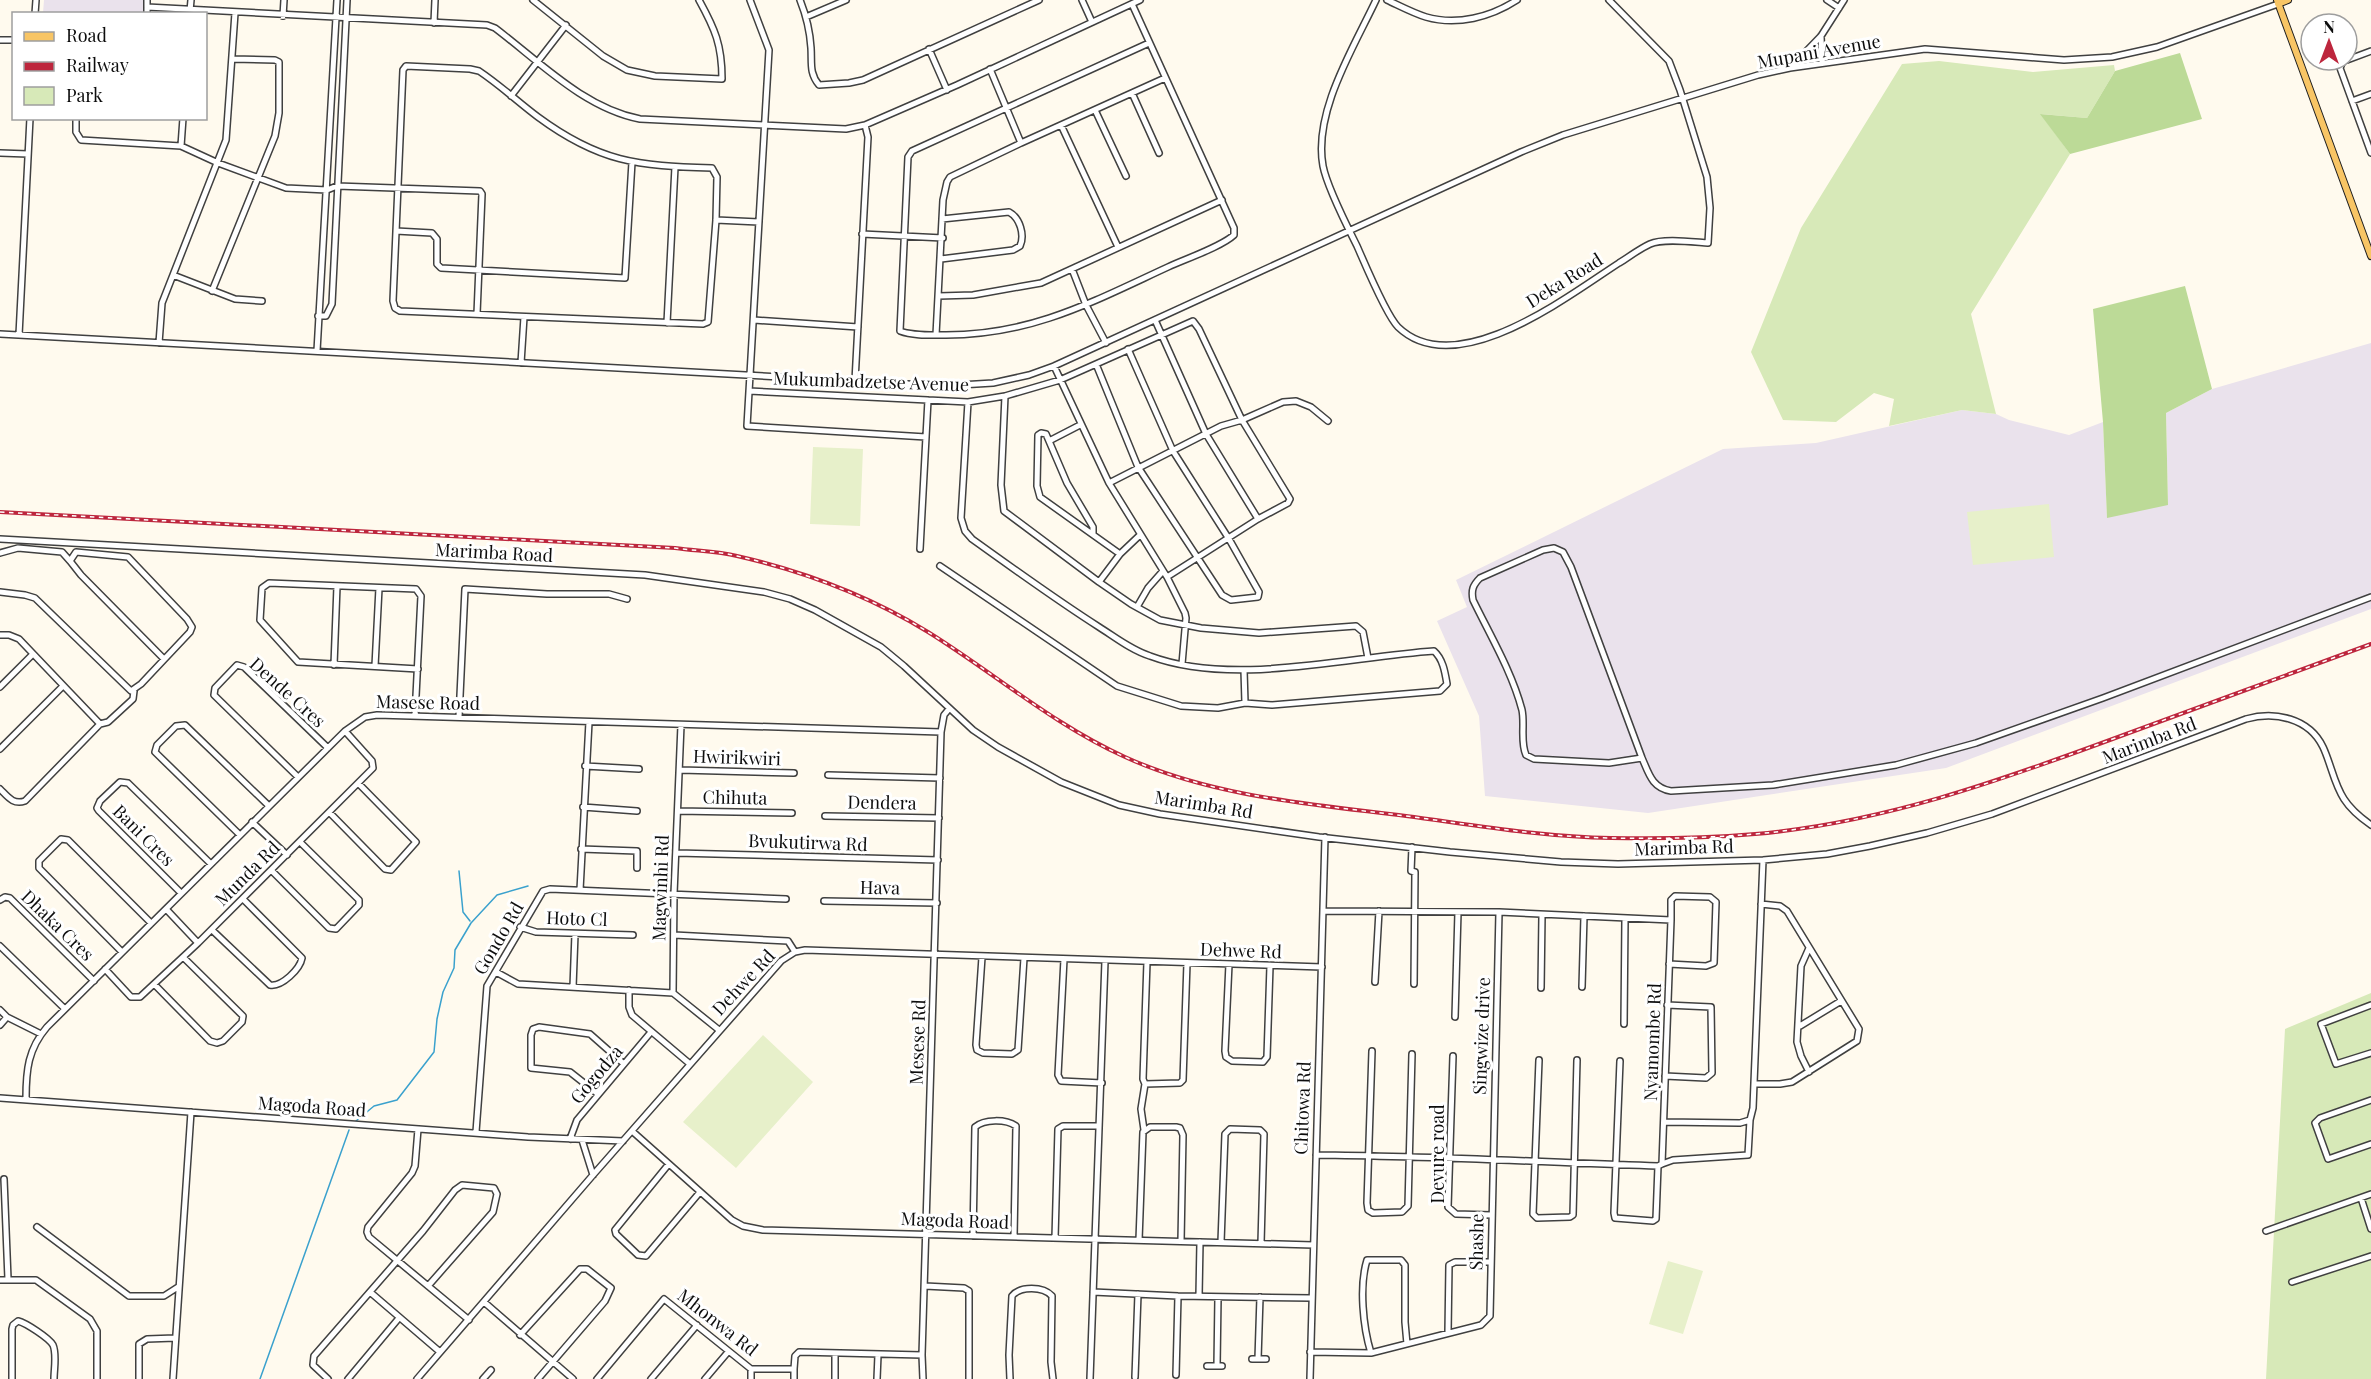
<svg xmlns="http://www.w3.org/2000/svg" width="2371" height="1379" viewBox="0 0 2371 1379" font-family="'Playfair Display',serif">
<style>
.industrial{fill:#eae2ec}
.green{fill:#d7e9b8}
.forest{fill:#bcda97}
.pitch{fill:#e7f0ca}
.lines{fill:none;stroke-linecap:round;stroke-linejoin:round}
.stream{stroke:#3aa1cd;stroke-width:1.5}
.minor-casing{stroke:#404040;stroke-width:8}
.major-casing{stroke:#1e1e1e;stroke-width:8}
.minor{stroke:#fff;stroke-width:5}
.major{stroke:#f8c565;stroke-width:6}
.rail-casing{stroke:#bd263d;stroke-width:4}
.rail{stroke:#fff;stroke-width:1.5;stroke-dasharray:4.5;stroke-linecap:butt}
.labels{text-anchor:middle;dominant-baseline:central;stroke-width:6;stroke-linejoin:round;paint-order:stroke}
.street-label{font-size:18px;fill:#0d0d0d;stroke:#fff}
</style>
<rect width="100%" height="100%" fill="#fffaee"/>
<path class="industrial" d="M44,0H144L143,13H43Z
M2371,343V609L1946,768L1648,813L1485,796L1479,716L1437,621L1467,607L1456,580L1723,449L1816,443L1962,410L1996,414L2009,420L2069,435L2103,422L2107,517L2168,504L2166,413L2212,389Z"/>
<path class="green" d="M1939,61L2033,72L2114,65L2115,71L2087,118L2041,114L2070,154L1971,314L1996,414L1962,410L1889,426L1894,399L1874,393L1836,422L1783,420L1751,352L1801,228L1902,64Z
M2371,993V1379H2266L2285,1029Z"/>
<path class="forest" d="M2180,53L2202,119L2070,154L2040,114L2087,118L2115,71Z
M2185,286L2212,389L2166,413L2168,505L2107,518L2103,422L2093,309Z"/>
<path class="pitch" d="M813,447L863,449L860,526L810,524Z
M2049,504L2054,557L1973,565L1967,512Z
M763,1035L813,1082L736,1168L683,1122Z
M1668,1261L1703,1271L1683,1334L1649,1324Z"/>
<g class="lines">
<path class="stream" d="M459,871L463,912L470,921
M356,1121L374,1106L397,1100L434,1052L437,1019L443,992L454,968L455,950L471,923L497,895L528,886
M260,1379L349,1130"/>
<defs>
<path id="minor" d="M533,0L603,56L627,70L655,76L722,79C722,45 715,29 699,0
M750,0L769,50L747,426L926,437L928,400
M800,0C806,15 810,32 811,48C812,63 809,73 819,85L849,83L863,80L1039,0
M1082,0L1092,22
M1376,0C1354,47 1313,112 1323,166C1327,187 1347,226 1357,246C1365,264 1386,315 1398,327C1456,383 1568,296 1619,263C1629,257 1639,249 1650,244C1663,238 1693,242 1708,243L1710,208L1707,177L1680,90L1669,61L1609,0
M1387,0C1400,6 1413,13 1426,17C1457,26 1491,17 1517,0
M1827,0L1839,8
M1132,4L1234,228V235C1221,247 1185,259 1168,267C1092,302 1032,335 946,335C931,335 913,336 900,331L908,157L912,151L1149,43
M147,7L487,25L495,28C540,62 584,108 640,119L846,129L865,125L957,85L1140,0
M190,11L191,0
M35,14L36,0
M147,14V0
M283,16L284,0
M806,17L846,0
M434,23L435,0
M1821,36L1822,63
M0,40H14
M929,49L947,90
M2346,60L2343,61L2340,68L2371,153
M2347,60L2371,51
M406,66L470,69L479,71C500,85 518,102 538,117C599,162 637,166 712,168L717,177L716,220L708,322L703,324L400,311L395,308L393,301L403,70Z
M1792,66L1821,36L1844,0
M990,69L1021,143L1165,78
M1132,93L1159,153
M511,96L566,25
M2352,101L2371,94
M1095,110L1126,176
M76,118V132L81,140L181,146L218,163L286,188L327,190L337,186L480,191L482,194L477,314
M1061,125L1118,247
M181,146L183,118
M0,153L28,154
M716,220L759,222
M396,231L432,233L437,239V264L441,268L625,278L632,162
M862,234L943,238
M941,259L1013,250L1020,246C1025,235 1020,218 1009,212L942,219
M1072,269L1086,305L1106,343
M173,275L235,299L262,301
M212,291L275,136L279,113V62L275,60L232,59
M939,296L973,295L1041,283L1222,200
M318,316H326L332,304L347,0
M754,320L858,327
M1155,320L1206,434L1258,519
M667,323L675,167
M0,334L944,386L993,383L1029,375L1054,366L1521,152L1563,135L1758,75L1790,68L1925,49L2064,60L2112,57L2157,47L2278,4
M19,335L30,118
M936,335L943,200L947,182L950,177L1021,143
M159,343L162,303L226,140L235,13
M317,351L337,0
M521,363L524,317
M1096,364L1138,467L1222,595L1231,600L1258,597L1259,592L1229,539L1173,451L1128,349
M1054,366L1109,483L1167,577L1185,613L1186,618L1182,664
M855,381L868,137L865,125
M749,391L968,402L1005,396L1060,380L1193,321L1199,329L1242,420L1290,499L1288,503L1258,519L1167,577
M1005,396L1001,485L1004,511L1099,582L1131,604L1160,620L1201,628L1259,633L1356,626L1363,632L1368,658
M1049,441L1080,425
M1109,483L1221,426L1242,420L1283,402L1296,401L1311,407L1328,421
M1093,533V527L1067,483L1046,434L1041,433L1038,435L1037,486L1040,497L1120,554
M0,539L645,575L764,592L790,599L815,610L881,647L904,666L973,730L998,747L1061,782L1119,805L1160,814L1319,837L1450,852L1561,862L1618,864L1763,860L1827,854L1870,846L1927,833L1992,814L2246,719C2275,711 2309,718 2323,747C2331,764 2334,784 2344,799C2351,810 2361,818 2371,825
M920,549L926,437
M0,553L18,548L62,552L70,561L76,552L128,557L187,619L192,627L190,632L141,684L131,691L35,598L25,595L0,592
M70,561L81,575L164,659
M940,566L1117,686L1181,706L1218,708L1245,703L1272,705L1440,691L1447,684C1445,672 1443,659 1434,651C1346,657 1233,687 1150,656C1131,650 1115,637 1099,627C1055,599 1014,569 972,539L965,531L961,518L968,402
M1099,582L1120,554L1140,535
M1137,607L1148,588L1163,571
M0,635H9L19,639L100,724
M334,665L337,586
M375,666L379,588
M1244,670L1245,703
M0,687L32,655
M415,716L421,596L416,589L269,583L262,588L260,620L298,662L418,669
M459,717L465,589L547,594H609L627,599
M681,725L674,894L673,993L719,1030
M0,749L63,686
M1642,758L1609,763L1534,759L1526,755C1520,742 1525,724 1522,710C1512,672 1490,635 1473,600C1471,590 1473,585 1480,578L1543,550L1554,548L1563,552L1571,567L1642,758C1649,774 1652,788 1671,791L1773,785L1896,765L1976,743L2103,698L2371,597
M585,766L639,769
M680,770L794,773
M828,775L940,778
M298,777L214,695L215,688L237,665L244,667L328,748
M0,789C8,797 13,805 25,801L100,724L108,722L133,699L134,691
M583,807L637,811
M678,811L792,813
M329,812L385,869L391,870L416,842L358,783
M825,816L939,818
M252,822L287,855
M240,835L155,752L157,745L176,726L185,725L269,806
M1412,847L1411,871L1415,872L1414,984
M581,849L637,851V868
M677,853L938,860
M272,871L329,928L336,929L359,905V900L300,842
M580,890L589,722
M181,893L99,811L97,808L100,801L120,782L128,783L211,864
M0,900L5,897L10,898L94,981
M824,901L937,903
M166,909L198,943
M520,927L536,932L633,935
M212,930L270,985C282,987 300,969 302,958L243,899
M674,935L788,941L795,952
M0,946L65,1009
M122,952L39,868V861L61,839L68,840L151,923
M982,957L976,1045L977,1050L983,1053L1012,1054L1018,1050L1024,958
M1064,959L1058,1075L1061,1081L1102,1083
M1147,962L1143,1079L1145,1084L1180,1083L1183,1080L1187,963
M1229,964L1225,1051L1226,1057L1232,1061L1263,1062L1267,1057L1270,966
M1669,964L1706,966L1714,963L1716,902L1710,897L1675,896L1671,900V920
M105,969L131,997H140L198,943L373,768L372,761L345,731
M496,972L518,984L673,993
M1375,982L1379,911
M154,984L210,1041L217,1043L223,1041L242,1022L243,1016L184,958
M573,987L575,934
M1582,987L1584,916
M1541,988L1542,915
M629,990V1007L632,1015L690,1064
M2371,1005L2321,1024L2336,1064L2371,1053
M0,1010L7,1017L41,1034
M1455,1017L1458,912
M1624,1024L1625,919
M0,1025L7,1017
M1800,1026L1841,1001
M1372,1051L1367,1203L1368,1210L1373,1213L1402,1212L1408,1206L1412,1054
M1453,1056L1448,1207L1456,1214L1491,1215
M1539,1060L1533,1214L1537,1218L1570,1217L1573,1215L1577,1060
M1620,1061L1614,1213L1615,1218L1653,1221L1656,1219L1658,1166
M1809,1072L1801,1056L1797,1042L1801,966L1809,948
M1665,1076L1706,1078L1712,1073L1711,1007L1667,1005
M1754,1084H1780L1792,1082L1857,1041L1859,1029L1787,911L1780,906L1761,904
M598,1094L570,1072L531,1068V1035L533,1029L539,1027L590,1034L624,1064
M0,1098L528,1137L623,1141
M26,1099C26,1070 28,1049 47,1027L345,731L365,717L377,715L941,732
M2371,1100L2320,1118L2315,1123L2328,1159L2371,1144
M1664,1122L1740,1123L1750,1120L1753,1108L1763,860
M418,1129L415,1166L412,1173L368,1227L367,1232L369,1237L469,1320
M1144,1130L1141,1109L1145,1084
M632,1131L732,1220L743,1226L763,1230L1313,1245
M476,1132L487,986L543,891L550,889L786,899
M570,1139L577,1120L651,1032
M582,1140L593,1175
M1316,1155C1430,1156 1544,1162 1658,1166L1662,1164L1671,920L1499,912L1324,911
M1662,1164L1673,1160L1748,1155L1750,1120
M668,1165L615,1230L616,1234L638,1255L646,1256L700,1192
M4,1179L8,1279
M2361,1198L2371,1229
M37,1227L129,1296H164L178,1287
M2266,1231L2371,1194
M973,1236L975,1127C984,1119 1006,1119 1016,1126L1014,1237
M1055,1238L1058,1129L1063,1126H1099
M1139,1240L1143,1132L1150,1127H1176L1180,1128L1183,1135L1181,1241
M1221,1242L1225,1134L1230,1129L1260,1130L1264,1134L1261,1243
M0,1280H36L90,1319L97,1331V1379
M2292,1282L2371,1256
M925,1286L964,1288L969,1291V1379
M370,1292L440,1352
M1093,1292L1178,1296L1311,1298
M1199,1296L1200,1242
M484,1302L573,1379
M1448,1333L1449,1265L1455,1262H1490
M520,1335L580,1269H587L611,1288L605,1301L538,1379
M1310,1352L1371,1353L1481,1325L1490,1316L1499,912
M1371,1353C1363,1327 1359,1286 1367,1260H1401L1405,1265V1322L1407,1344
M1252,1359H1266
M1258,1359L1260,1297
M1207,1366H1222
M1217,1366L1218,1297
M1176,1375L1178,1296
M1135,1377L1138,1294
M12,1379V1329L13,1325L18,1321C26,1323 49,1338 53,1345C57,1354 54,1369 54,1379
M139,1379V1344L147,1339L175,1338
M173,1379L191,1112
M328,1379L313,1365L314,1356L423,1231L455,1190L462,1185L494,1188L497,1194L493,1212L428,1286
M348,1379L399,1318
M417,1379L593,1175L781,961L795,952L805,950L1322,967
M483,1379L491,1370
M597,1379L664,1299L751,1369H794L795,1356L799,1352L922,1355
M651,1379L697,1325
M705,1379L728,1352
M751,1379V1369
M794,1379V1369
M835,1379V1353
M877,1379L878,1355
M923,1379L922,1355L941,732L944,715L949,709
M1010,1379L1009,1355L1012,1296C1020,1286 1043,1286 1052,1296L1051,1362L1053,1379
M1090,1379L1105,961
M1310,1379L1325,837"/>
<path id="major" d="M2277,0L2371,256
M2278,4L2288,0"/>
</defs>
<use href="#minor" class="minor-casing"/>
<use href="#major" class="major-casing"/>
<use href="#minor" class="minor"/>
<use href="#major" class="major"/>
<defs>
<path id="rail" d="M0,512L675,548C695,551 717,551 737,556C803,571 871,597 928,632C994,673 1054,725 1125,757C1213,797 1311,804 1406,816C1474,825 1542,837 1611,838C1659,839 1707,838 1755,834C1882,823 1999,781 2118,737C2202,706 2287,675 2371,644"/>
</defs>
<use href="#rail" class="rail-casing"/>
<use href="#rail" class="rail"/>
</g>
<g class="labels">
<g class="street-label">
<text transform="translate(1819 51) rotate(-10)">Mupani Avenue</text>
<text transform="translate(1564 280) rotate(-32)">Deka Road</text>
<text transform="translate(871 381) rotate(2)">Mukumbadzetse Avenue</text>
<text transform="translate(494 552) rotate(3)">Marimba Road</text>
<text transform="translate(288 692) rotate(42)">Dende Cres</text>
<text transform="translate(428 702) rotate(1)">Masese Road</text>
<text transform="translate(2149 740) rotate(-21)">Marimba Rd</text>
<text transform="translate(737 757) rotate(2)">Hwirikwiri</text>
<text transform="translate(735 797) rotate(1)">Chihuta</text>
<text transform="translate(882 802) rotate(1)">Dendera</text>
<text transform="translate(1204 804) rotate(9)">Marimba Rd</text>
<text transform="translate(144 835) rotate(45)">Bani Cres</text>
<text transform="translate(808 842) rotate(2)">Bvukutirwa Rd</text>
<text transform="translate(1684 847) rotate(-2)">Marimba Rd</text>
<text transform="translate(247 873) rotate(-45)">Munda Rd</text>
<text transform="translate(880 887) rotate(1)">Hava</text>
<text transform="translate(660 888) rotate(-88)">Magwinhi Rd</text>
<text transform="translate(577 918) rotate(2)">Hoto Cl</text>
<text transform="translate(58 925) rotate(44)">Dhaka Cres</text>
<text transform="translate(498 938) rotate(-60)">Gondo Rd</text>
<text transform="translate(1241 950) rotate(2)">Dehwe Rd</text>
<text transform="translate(743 982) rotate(-47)">Dehwe Rd</text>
<text transform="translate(1481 1036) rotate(-88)">Singwize drive</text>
<text transform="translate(917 1042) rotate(-88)">Mesese Rd</text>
<text transform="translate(1652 1042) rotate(-88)">Nyamombe Rd</text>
<text transform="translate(596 1074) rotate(-50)">Gogodza</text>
<text transform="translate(312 1106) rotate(4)">Magoda Road</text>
<text transform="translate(1302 1108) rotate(-88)">Chitowa Rd</text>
<text transform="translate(1437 1154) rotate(-90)">Devure road</text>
<text transform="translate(955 1220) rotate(2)">Magoda Road</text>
<text transform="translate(1476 1242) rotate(-89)">Shashe</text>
<text transform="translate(718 1322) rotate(38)">Mhonwa Rd</text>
</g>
</g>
<rect x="12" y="12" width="195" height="108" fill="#ffffff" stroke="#9e9e9e" stroke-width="1.5"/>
<rect x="24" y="32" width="30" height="9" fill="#f8c565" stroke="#9e9e9e" stroke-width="1.5"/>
<text x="66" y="42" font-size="18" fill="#0d0d0d">Road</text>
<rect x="24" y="62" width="30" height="9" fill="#bd263d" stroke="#9e9e9e" stroke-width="1.5"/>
<text x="66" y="72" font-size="18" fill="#0d0d0d">Railway</text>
<rect x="24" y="87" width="30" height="18" fill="#d7e9b8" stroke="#9e9e9e" stroke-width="1.5"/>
<text x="66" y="102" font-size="18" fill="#0d0d0d">Park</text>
<g transform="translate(2329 42)"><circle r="28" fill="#ffffff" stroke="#9e9e9e" stroke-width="1.5"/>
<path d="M0-4.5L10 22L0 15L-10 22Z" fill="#bd263d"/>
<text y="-9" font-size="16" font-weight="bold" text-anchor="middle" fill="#0d0d0d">N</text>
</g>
</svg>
